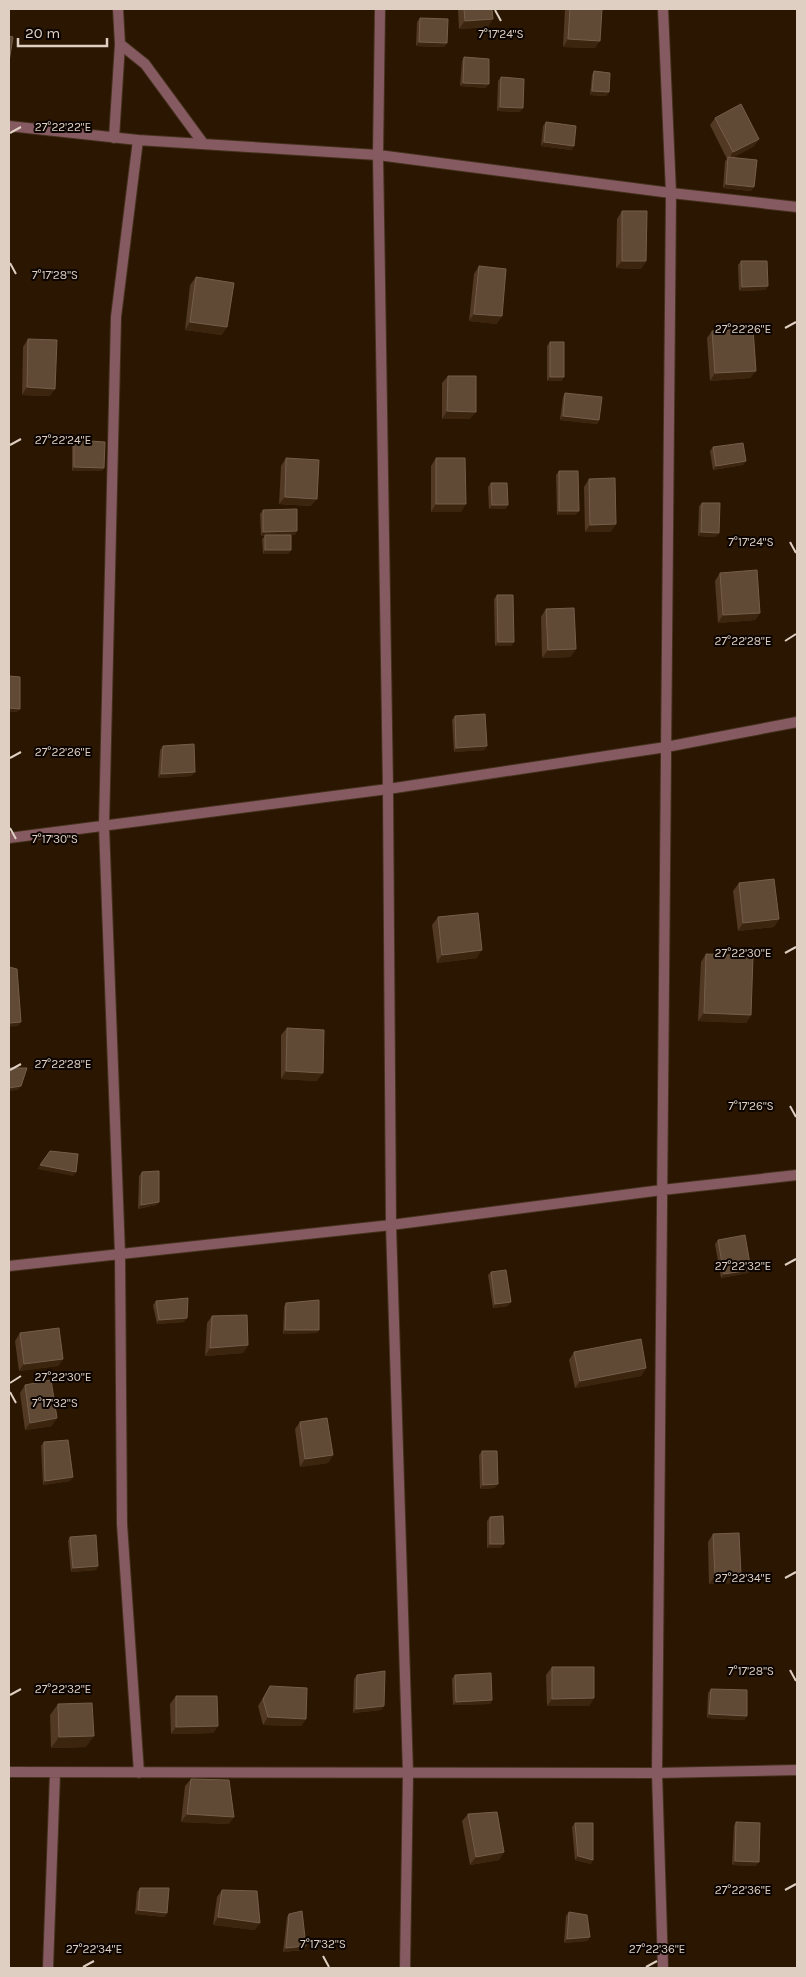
<svg xmlns="http://www.w3.org/2000/svg" width="806" height="1977" viewBox="0 0 806 1977" font-family="Karla,sans-serif">
<style>
.lines{fill:none;stroke-linecap:round;stroke-linejoin:round}
.minor-casing{stroke:#44311c;stroke-width:12}
.tertiary-casing{stroke:#44311c;stroke-width:12}
.minor{stroke:#865a61;stroke-width:10}
.tertiary{stroke:#865a61;stroke-width:10}
.wall{fill:#513924}
.shaded-wall{fill:#3b250f}
.building{fill:#604935;stroke:#745e4b}
.ticks{fill:none;stroke:#decfc2;stroke-width:2}
.ticks-label{font-size:12px;text-anchor:middle;fill:#decfc2;stroke:#0d0501;stroke-width:4;stroke-linejoin:round;paint-order:stroke}
</style>
<rect width="100%" height="100%" fill="#2b1701"/>
<g class="lines">
<defs>
<path id="minor" d="M120,44L145,64L203,143
M9,126L138,140L378,155L671,193L797,207
M114,138L120,44L118,9
M138,140L116,317L104,826L120,1254L122,1524L139,1773
M9,838L388,789L666,747L797,722
M9,1266L391,1225L662,1190L797,1175
M9,1772L657,1773L797,1770
M48,1968L55,1773
M663,1968L657,1773L671,193L663,9"/>
<path id="tertiary" d="M380,9L378,155L388,789L391,1225L408,1773L405,1968"/>
</defs>
<use href="#minor" class="minor-casing"/>
<use href="#tertiary" class="tertiary-casing"/>
<use href="#minor" class="minor"/>
<use href="#tertiary" class="tertiary"/>
</g>
<path class="wall" d="M458,9H492L488,27L459,29Z
M565,9H602L595,48L563,47Z
M420,18L447,43L444,47L416,46L417,22Z
M464,57L486,88L460,86L462,61Z
M594,71L609,92L606,96L590,95L592,75Z
M501,77L520,112L497,111L498,81Z
M715,118L759,139L754,146L732,158L751,191L723,188L725,161L727,159L710,125Z
M546,122L574,146L571,150L541,146L543,126Z
M622,211L646,261L641,269L616,268L617,219Z
M741,261L768,286L765,290L739,291L738,265Z
M479,266L497,324L469,321L474,274Z
M196,277L222,335L185,330L190,285Z
M712,331L756,371L750,378L710,381L707,338Z
M28,339L50,396L22,395L23,347Z
M550,342L564,377L561,381H547V346Z
M448,376L470,419H442V383Z
M565,393L599,420L597,424L560,420L563,397Z
M74,440L102,471H72V444Z
M713,447L746,461L743,465L713,470L710,451Z
M286,458L311,506L279,504L281,466Z
M436,458L461,512H431V466Z
M559,471L576,515H557L556,475Z
M589,479L611,532H585L584,487Z
M491,483L508,505L505,509H489L488,487Z
M702,503L716,537L698,536L699,506Z
M263,510L295,535H291V550L288,554H263L262,539L265,536H261L260,514Z
M720,573L760,613L755,620L718,623L715,581Z
M497,595L514,642L511,646H495L494,599Z
M546,609L571,657L542,658L541,617Z
M455,716L485,750L454,752L452,720Z
M163,746L192,776L158,778L160,750Z
M739,883L779,919L774,927L738,931L733,891Z
M438,917L477,958L437,963L432,925Z
M706,954L751,1015L746,1023L698,1021L701,962Z
M287,1028L317,1081L281,1079V1035Z
M142,1172L159,1202L156,1205L138,1209L139,1176Z
M718,1240L751,1270L748,1273L721,1278L715,1244Z
M491,1272L508,1306L493,1308L488,1275Z
M156,1301L184,1322L157,1324L153,1305Z
M286,1303L317,1333L283,1334L284,1307Z
M212,1316L248,1345L243,1353L205,1356L207,1323Z
M20,1333L63,1359L58,1366L19,1371L15,1341Z
M574,1352L646,1368L641,1376L575,1388L569,1360Z
M25,1385L52,1426L25,1430L20,1393Z
M300,1422L333,1455L328,1463L300,1467L295,1429Z
M44,1442L70,1481L43,1485L41,1446Z
M482,1451L495,1488L480,1489L479,1455Z
M490,1517L501,1548H487V1521Z
M713,1534L741,1575L735,1583L709,1584L708,1542Z
M70,1537L98,1566L96,1570L71,1572L68,1541Z
M552,1667L594,1698L589,1706H547L546,1675Z
M357,1675L381,1710L353,1713L354,1679Z
M455,1675L492,1700L490,1704L453,1705L452,1679Z
M270,1686L306,1719L301,1726L263,1725L258,1706Z
M711,1689L747,1716L744,1720L707,1718L708,1693Z
M176,1696L218,1726L213,1733L171,1734L170,1704Z
M58,1704L86,1747L51,1748L50,1715Z
M191,1779L229,1824L181,1822L185,1786Z
M468,1814L504,1852L499,1860L470,1865L462,1821Z
M736,1822L756,1866L732,1865L734,1826Z
M575,1823L591,1864L575,1860L572,1827Z
M140,1888L165,1917L135,1914L137,1892Z
M222,1890L255,1930L213,1925L217,1897Z
M569,1912L590,1937L587,1941L564,1943L566,1916Z
M289,1914L303,1950L283,1952L287,1917Z"/>
<path class="shaded-wall" d="M493,19L488,27L459,29L465,21Z
M568,39L600,41L595,48L563,47Z
M419,42L447,43L444,47L416,46Z
M463,83L489,84L486,88L460,86Z
M592,91L609,92L606,96L590,95Z
M500,107L523,108L520,112L497,111Z
M759,139L754,146L728,160L733,152Z
M544,142L574,146L571,150L541,146Z
M726,184L754,187L751,191L723,188Z
M622,261H646L641,269L616,268Z
M768,286L765,290L739,291L742,287Z
M474,314L502,316L497,324L469,321Z
M190,322L227,327L222,335L185,330Z
M756,371L750,378L710,381L715,373Z
M550,377H564L561,381H547Z
M27,387L55,389L50,396L22,395Z
M447,411L476,412L470,419H442Z
M563,416L599,420L597,424L560,420Z
M746,461L743,465L713,470L716,466Z
M74,467L104,468L102,471H72Z
M285,497L317,499L311,506L279,504Z
M436,504H466L461,512H431Z
M492,505H508L505,509H489Z
M559,511H579L576,515H557Z
M616,524L611,532H585L590,525Z
M297,531L295,535L261,536L263,532Z
M701,532L719,533L716,537L698,536Z
M265,550H291L288,554H263Z
M760,613L755,620L718,623L723,615Z
M498,642H514L511,646H495Z
M576,649L571,657L542,658L548,650Z
M9,708L20,709L17,712H9Z
M487,746L485,750L454,752L456,748Z
M195,772L192,776L158,778L161,774Z
M779,919L774,927L738,931L743,923Z
M482,950L477,958L437,963L442,955Z
M704,1013L751,1015L746,1023L698,1021Z
M21,1022L18,1026L9,1027V1023Z
M286,1071L323,1073L317,1081L281,1079Z
M21,1086L18,1090L9,1091V1088Z
M40,1165L76,1172L73,1176L37,1169Z
M159,1202L156,1205L138,1209L141,1205Z
M751,1270L748,1273L721,1278L724,1274Z
M511,1302L508,1306L493,1308L495,1304Z
M187,1318L184,1322L157,1324L159,1320Z
M285,1330H319L317,1333L283,1334Z
M248,1345L243,1353L205,1356L210,1348Z
M63,1359L58,1366L19,1371L24,1364Z
M646,1368L641,1376L575,1388L580,1381Z
M57,1418L52,1426L25,1430L30,1423Z
M333,1455L328,1463L300,1467L305,1459Z
M73,1477L70,1481L43,1485L45,1481Z
M498,1484L495,1488L480,1489L483,1485Z
M490,1544H504L501,1548H487Z
M98,1566L96,1570L71,1572L73,1568Z
M741,1575L735,1583L709,1584L715,1576Z
M594,1698L589,1706H547L552,1699Z
M492,1700L490,1704L453,1705L456,1702Z
M384,1706L381,1710L353,1713L356,1709Z
M709,1714L747,1716L744,1720L707,1718Z
M268,1717L306,1719L301,1726L263,1725Z
M218,1726L213,1733L171,1734L176,1727Z
M94,1736L86,1747L51,1748L59,1737Z
M187,1814L234,1817L229,1824L181,1822Z
M504,1852L499,1860L470,1865L476,1857Z
M578,1856L593,1860L591,1864L575,1860Z
M735,1861L759,1862L756,1866L732,1865Z
M138,1910L167,1913L165,1917L135,1914Z
M218,1917L260,1923L255,1930L213,1925Z
M590,1937L587,1941L564,1943L567,1939Z
M306,1946L303,1950L283,1952L286,1948Z"/>
<path class="building" d="M464,9H492L493,19L465,21Z
M570,9H602L600,41L568,39Z
M420,18L448,19L447,43L419,42Z
M9,36L13,37L9,62Z
M464,57L489,59V84L463,83Z
M594,71L610,73L609,92L592,91Z
M501,77L524,79L523,108L500,107Z
M741,104L759,139L733,152L715,118Z
M546,122L576,126L574,146L544,142Z
M728,157L757,160L754,187L726,184Z
M622,211H647L646,261H622Z
M741,261H767L768,286L742,287Z
M479,266L506,269L502,316L474,314Z
M196,277L234,283L227,327L190,322Z
M753,329L756,371L715,373L712,331Z
M28,339L57,340L55,389L27,387Z
M550,342H564V377H550Z
M448,376H476V412L447,411Z
M565,393L602,397L599,420L563,416Z
M74,440L105,442L104,468L74,467Z
M743,443L746,461L716,466L713,447Z
M286,458L319,460L317,499L285,497Z
M436,458H465L466,504H436Z
M559,471H578L579,511H559Z
M615,478L616,524L590,525L589,479Z
M491,483H507L508,505H492Z
M702,503H720L719,533L701,532Z
M297,509V531L263,532V510Z
M265,535H291V550H265Z
M757,570L760,613L723,615L720,573Z
M497,595H513L514,642H498Z
M574,608L576,649L548,650L546,609Z
M9,676L20,677V709L9,708Z
M485,714L487,746L456,748L455,716Z
M194,744L195,772L161,774L163,746Z
M774,879L779,919L743,923L739,883Z
M478,913L482,950L442,955L438,917Z
M706,954L753,956L751,1015L704,1013Z
M9,967L17,969L21,1022L9,1023Z
M287,1028L324,1030L323,1073L286,1071Z
M9,1068H27L21,1086L9,1088Z
M50,1151L78,1154L76,1172L40,1165Z
M159,1171V1202L141,1205L142,1172Z
M745,1235L751,1270L724,1274L718,1240Z
M506,1270L511,1302L495,1304L491,1272Z
M188,1298L187,1318L159,1320L156,1301Z
M319,1300V1330H285L286,1303Z
M247,1315L248,1345L210,1348L212,1316Z
M59,1328L63,1359L24,1364L20,1333Z
M641,1339L646,1368L580,1381L574,1352Z
M51,1380L57,1418L30,1423L25,1385Z
M327,1418L333,1455L305,1459L300,1422Z
M68,1440L73,1477L45,1481L44,1442Z
M482,1451H497L498,1484L483,1485Z
M503,1516L504,1544H490V1517Z
M739,1533L741,1575L715,1576L713,1534Z
M96,1535L98,1566L73,1568L70,1537Z
M552,1667H594V1698L552,1699Z
M385,1671L384,1706L356,1709L357,1675Z
M491,1673L492,1700L456,1702L455,1675Z
M270,1686L307,1688L306,1719L268,1717L263,1699Z
M711,1689L747,1690V1716L709,1714Z
M176,1696H217L218,1726L176,1727Z
M92,1703L94,1736L59,1737L58,1704Z
M191,1779L229,1780L234,1817L187,1814Z
M497,1812L504,1852L476,1857L468,1814Z
M736,1822L760,1823L759,1862L735,1861Z
M575,1823H593V1860L578,1856Z
M140,1888H169L167,1913L138,1910Z
M222,1890L257,1891L260,1923L218,1917Z
M302,1911L306,1946L286,1948L289,1914Z
M569,1912L587,1915L590,1937L567,1939Z"/>
<path class="ticks" d="M495,10L501,21M10,133L21,127M10,263L16,274M785,328L796,322M10,445L21,439M790,542L796,553M785,641L796,634M10,758L21,752M10,828L16,839M785,953L796,947M10,1070L21,1064M790,1106L796,1117M785,1265L796,1259M10,1383L21,1376M10,1392L16,1403M785,1578L796,1572M790,1670L796,1681M10,1695L21,1689M785,1890L796,1884M323,1956L329,1967M83,1967L94,1961M646,1967L657,1961"/>
<g class="ticks-label">
<text x="501" y="38">7°17'24"S</text>
<text x="63" y="131">27°22'22"E</text>
<text x="55" y="279">7°17'28"S</text>
<text x="743" y="333">27°22'26"E</text>
<text x="63" y="444">27°22'24"E</text>
<text x="751" y="546">7°17'24"S</text>
<text x="743" y="645">27°22'28"E</text>
<text x="63" y="756">27°22'26"E</text>
<text x="55" y="843">7°17'30"S</text>
<text x="743" y="957">27°22'30"E</text>
<text x="63" y="1068">27°22'28"E</text>
<text x="751" y="1110">7°17'26"S</text>
<text x="743" y="1270">27°22'32"E</text>
<text x="63" y="1381">27°22'30"E</text>
<text x="55" y="1407">7°17'32"S</text>
<text x="743" y="1582">27°22'34"E</text>
<text x="751" y="1675">7°17'28"S</text>
<text x="63" y="1693">27°22'32"E</text>
<text x="743" y="1894">27°22'36"E</text>
<text x="323" y="1948">7°17'32"S</text>
<text x="94" y="1953">27°22'34"E</text>
<text x="657" y="1953">27°22'36"E</text>
</g>
<rect width="806" height="1977" fill="none" stroke="#decfc2" stroke-width="20"/>
<path d="M18 38v8h89v-8" fill="none" stroke="#decfc2" stroke-width="2.5"/>
<text x="25" y="38" font-size="15" fill="#decfc2" stroke="#0d0501" stroke-width="4" paint-order="stroke">20 m</text>
</svg>
